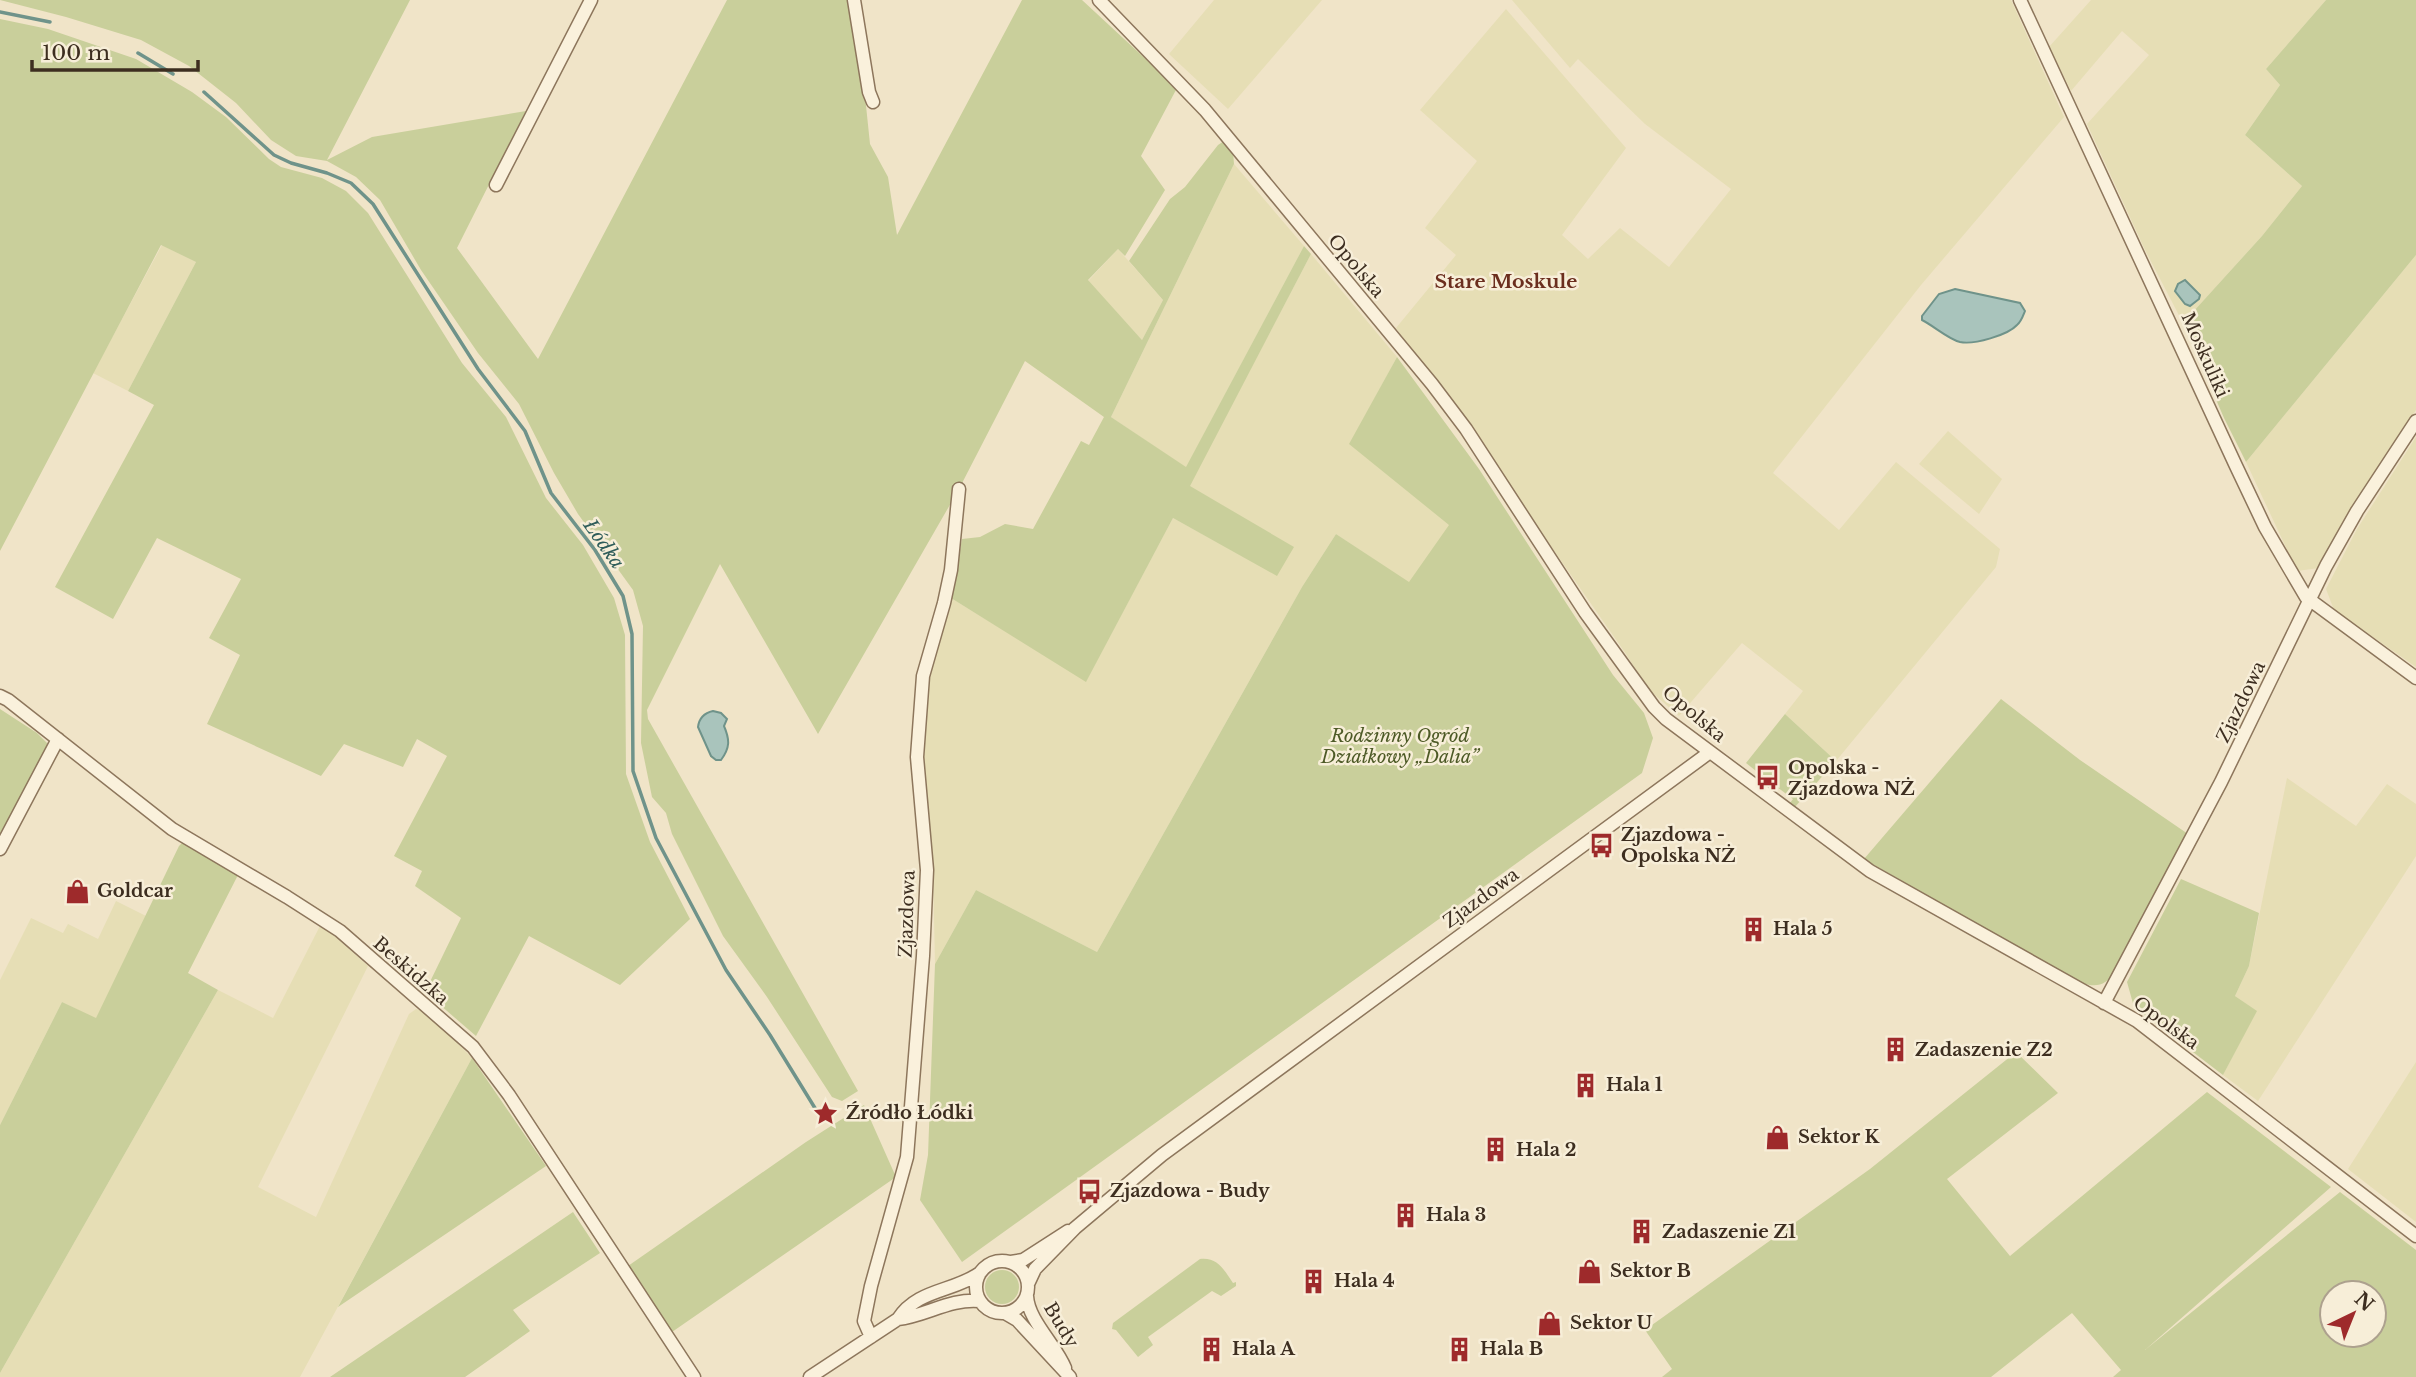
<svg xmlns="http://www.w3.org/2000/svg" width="2416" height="1377" viewBox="0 0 2416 1377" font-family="'Libre Baskerville',serif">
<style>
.farmland{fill:#e6deb5}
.green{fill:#c9cf9b;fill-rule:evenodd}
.water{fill:#a9c4bc;stroke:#6f938a;stroke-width:2}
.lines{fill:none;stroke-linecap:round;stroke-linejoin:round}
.stream{stroke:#6f938a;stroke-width:3.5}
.minor-casing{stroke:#8d765c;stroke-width:15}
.minor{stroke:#faf1dc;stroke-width:12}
.labels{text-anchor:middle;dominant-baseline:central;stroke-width:5;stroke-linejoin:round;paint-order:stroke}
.street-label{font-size:18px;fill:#3d2e20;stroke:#f7eed8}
.park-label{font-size:18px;font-style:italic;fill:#4d5a26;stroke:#f7eed8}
.poi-label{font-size:18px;font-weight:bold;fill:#3d2e20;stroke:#f7eed8;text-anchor:start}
.neighbourhood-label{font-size:19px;font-weight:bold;fill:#6b2e1e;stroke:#f7eed8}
.water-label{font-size:19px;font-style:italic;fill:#2f5d5a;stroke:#f7eed8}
</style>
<rect width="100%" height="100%" fill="#f0e4c8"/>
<path class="farmland" d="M1214,0H1322L1228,109L1169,54Z
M1512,0H2011L2064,117L1921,285L1773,473L1839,530L1896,462L2000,549L1996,567L1836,761L1785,714L1803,691L1742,643L1679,716L1648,689L1626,654L1490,459L1396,328L1456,255L1425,228L1477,161L1420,110L1506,9L1626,148L1562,235L1588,259L1620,228L1669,267L1731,189L1645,124L1578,59L1570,68Z
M2091,0H2326L2266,69L2280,85L2245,135L2302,186L2262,236L2183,323L2145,250L2087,124L2149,55L2122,31L2071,91L2049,47Z
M1234,164L1304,246L1186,468L1111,417Z
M162,245L196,262L128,391L93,373Z
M1118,249L1163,300L1142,340L1088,281Z
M1311,254L1397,357L1350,444L1450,525L1409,583L1336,534L1302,587L1097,952L976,890L935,964L933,871L922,756L927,684L951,598L1086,681L1173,518L1277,575L1293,547L1189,486Z
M2416,255V410L2342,524L2319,568L2297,571L2246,462Z
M1948,431L2002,479L1979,514L1919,464Z
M2416,437V667L2334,610L2326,589L2357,529Z
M2287,778L2356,826L2387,784L2416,804V856L2258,1101L2223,1075L2256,1011L2235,996L2249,966Z
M116,901L146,916L96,1019L62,1002L0,1125V980L31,918L63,933L68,924L98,939Z
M321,924L368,966L258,1187L316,1217L409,1014L416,1009L426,1011L472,1058L300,1377H0V1373L218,990L273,1018Z
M2416,1062V1222L2348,1169Z"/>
<path class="green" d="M0,0H410L327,160L372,137L526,111L457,248L538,359L727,0H848L865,96L870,144L888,177L897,235L1022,0H1082L1177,88L1141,156L1165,190L1125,256L1118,249L1088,280L1142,340L1163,300L1129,261L1170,199L1185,187L1218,145L1224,141L1233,152L1234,164L1111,417L1186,467L1304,246L1311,254L1190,486L1294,547L1277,576L1173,518L1086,682L951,598L962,539L980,537L1005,524L1033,529L1081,441L1089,445L1104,417L1025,361L959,489L818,734L720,564L647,710L648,719L858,1091L842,1101L832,1097L767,997L723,936L672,834L666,813L652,797L641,743L643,626L633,590L578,514L554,473L519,404L478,353L421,270L380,200L356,177L327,161L296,156L271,140L236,103L189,66L141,40L66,17Z
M2326,0H2416V255L2246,462L2224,418L2183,323L2262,236L2302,186L2245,135L2280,85L2266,69Z
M0,19L48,29L136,59L192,92L226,117L269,159L281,167L322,178L346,191L368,213L462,363L506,417L546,498L583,545L614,598L625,635L626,774L650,842L690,919L620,985L529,936L476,1036L425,992L461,918L415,886L422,871L394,856L447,756L417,739L403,767L344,744L321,776L207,724L240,655L209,638L241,579L157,538L113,619L55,587L154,405L128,391L196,262L161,245L0,551Z
M1397,357L1479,469L1613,675L1644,713L1653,738L1642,773L962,1262L920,1200L928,1155L935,964L976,890L1097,952L1302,587L1336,534L1409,582L1449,525L1349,444Z
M2001,699L2080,760L2188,834L2117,970C2102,991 2091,987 2069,978L1864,859Z
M0,709L37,733L47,743V750L0,841Z
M1785,714L1836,761L1794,808L1790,803L1793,799L1773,784L1775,780L1769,775L1766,779L1746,763Z
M183,842L238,875L188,973L218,990L0,1373V1125L62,1002L96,1018L179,846Z
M2181,879L2259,913L2249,966L2235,996L2257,1011L2223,1075L2134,1007L2127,982Z
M2016,1052L2058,1093L1947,1179L2010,1256L2207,1092L2331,1187L2145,1350L2340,1192L2416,1250V1377H2113L2121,1370L2072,1313L1991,1377H1662L1672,1369L1645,1330L1870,1169ZM2332,1293H2374V1335H2332Z
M472,1058L546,1166L338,1307Z
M864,1105L896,1177L672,1332L628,1266L806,1142Z
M573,1212L600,1253L513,1310L530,1331L465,1377H330Z
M1200,1259C1218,1257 1224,1270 1233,1283L1236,1282V1286L1221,1296L1212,1291L1148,1337L1153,1345L1138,1357L1116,1330L1112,1329L1113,1323Z
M985 1287a17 17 0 1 1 34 0a17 17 0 1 1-34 0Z"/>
<path class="water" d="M2185,280L2200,295L2199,299L2190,306L2185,304L2175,291L2178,284Z
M1955,289L2020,303L2025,311C2023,316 2021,322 2017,325C2008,335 1974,345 1960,342C1948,339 1934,326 1922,320V316L1939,294Z
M713,711L721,713L727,719L724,726C730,740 730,748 721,760H716L711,756L698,727C699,719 704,713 713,711Z"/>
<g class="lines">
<path class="stream" d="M0,12L50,22
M138,53L173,74
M204,92L274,155L291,163L327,173L351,183L373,204L478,369L525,431L551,493L595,550L623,596L632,634L633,771L656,838L726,970L770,1035L818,1113"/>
<defs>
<path id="minor" d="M854,0L869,92L873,102
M1099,0L1205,110L1432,384L1466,429L1585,612L1654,707L1666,719L1870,871L2137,1021L2416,1236
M2020,0L2236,466L2265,527L2306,597L2416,678
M496,185L591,0
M0,696L8,700L172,829L287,897L340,931L473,1047L509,1095L694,1377
M0,849L58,739
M2104,1003L2221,782L2326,566L2357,511L2416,421
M976 1287a26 26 0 1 1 52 0a26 26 0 1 1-52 0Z
M1011,1262L1023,1260L1068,1231
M1028,1284L1035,1269L1075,1228L1162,1155L1710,752
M1027,1296C1028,1320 1056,1345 1065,1368
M1005,1313L1017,1320L1070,1377
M898,1319C926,1316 950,1298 980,1301
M871,1337L864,1321L871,1286L907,1157L923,956L927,870L917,757L923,676L944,603L951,570L959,489
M810,1377L898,1319C917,1289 953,1292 980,1273"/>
</defs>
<use href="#minor" class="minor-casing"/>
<use href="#minor" class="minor"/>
</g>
<defs>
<symbol id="bus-bare" viewBox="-9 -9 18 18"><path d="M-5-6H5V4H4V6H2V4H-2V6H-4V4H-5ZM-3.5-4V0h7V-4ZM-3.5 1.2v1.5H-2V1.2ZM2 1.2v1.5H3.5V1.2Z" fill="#9e2a2b" stroke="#f7eed8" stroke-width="2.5" paint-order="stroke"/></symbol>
<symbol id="shop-bare" viewBox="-9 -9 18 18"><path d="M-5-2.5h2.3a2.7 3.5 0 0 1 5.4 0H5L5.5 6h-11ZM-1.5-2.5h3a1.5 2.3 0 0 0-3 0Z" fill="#9e2a2b" stroke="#f7eed8" stroke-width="2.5" paint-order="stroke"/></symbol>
<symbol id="building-bare" viewBox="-9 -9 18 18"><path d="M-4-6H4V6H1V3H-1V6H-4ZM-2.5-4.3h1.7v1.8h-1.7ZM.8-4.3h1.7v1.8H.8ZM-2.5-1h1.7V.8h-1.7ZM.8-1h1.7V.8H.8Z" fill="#9e2a2b" stroke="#f7eed8" stroke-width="2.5" paint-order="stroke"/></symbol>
<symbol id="sight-bare" viewBox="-9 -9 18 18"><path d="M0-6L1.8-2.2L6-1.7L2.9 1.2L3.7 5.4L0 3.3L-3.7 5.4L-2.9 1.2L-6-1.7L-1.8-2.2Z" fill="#9e2a2b" stroke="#f7eed8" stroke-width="2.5" paint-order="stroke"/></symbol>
</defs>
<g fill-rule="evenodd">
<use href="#bus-bare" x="1750" y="760" width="35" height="35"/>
<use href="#bus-bare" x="1584" y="828" width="35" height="35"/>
<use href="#shop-bare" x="60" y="874" width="35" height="35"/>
<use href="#building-bare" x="1736" y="912" width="35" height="35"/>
<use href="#building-bare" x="1878" y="1032" width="35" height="35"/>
<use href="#building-bare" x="1568" y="1068" width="35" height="35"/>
<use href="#sight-bare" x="808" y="1096" width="35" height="35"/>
<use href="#shop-bare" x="1760" y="1120" width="35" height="35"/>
<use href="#building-bare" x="1478" y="1132" width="35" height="35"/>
<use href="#bus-bare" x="1072" y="1174" width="35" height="35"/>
<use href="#building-bare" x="1388" y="1198" width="35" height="35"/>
<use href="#building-bare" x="1624" y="1214" width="35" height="35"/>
<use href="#shop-bare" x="1572" y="1254" width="35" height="35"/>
<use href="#building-bare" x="1296" y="1264" width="35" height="35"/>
<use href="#shop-bare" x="1532" y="1306" width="35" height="35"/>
<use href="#building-bare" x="1194" y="1332" width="35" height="35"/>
<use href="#building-bare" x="1442" y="1332" width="35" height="35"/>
</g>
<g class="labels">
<g class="street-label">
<text transform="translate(1356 266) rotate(50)">Opolska</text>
<text transform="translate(2205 355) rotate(66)">Moskuliki</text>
<text transform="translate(2241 702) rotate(-64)">Zjazdowa</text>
<text transform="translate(1694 714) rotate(40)">Opolska</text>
<text transform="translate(1481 898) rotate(-36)">Zjazdowa</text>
<text transform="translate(907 914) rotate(-88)">Zjazdowa</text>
<text transform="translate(411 971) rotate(41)">Beskidzka</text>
<text transform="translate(2166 1023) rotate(36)">Opolska</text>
<text transform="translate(1061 1325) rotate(59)">Budy</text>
</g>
<g class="park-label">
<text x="1400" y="736">Rodzinny Ogród<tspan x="1400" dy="21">Działkowy „Dalia”</tspan></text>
</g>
<g class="poi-label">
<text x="1788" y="768">Opolska -<tspan x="1788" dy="21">Zjazdowa NŻ</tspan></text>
<text x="1621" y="835">Zjazdowa -<tspan x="1621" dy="21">Opolska NŻ</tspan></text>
<text x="97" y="891">Goldcar</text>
<text x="1773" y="929">Hala 5</text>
<text x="1915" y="1050">Zadaszenie Z2</text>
<text x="1606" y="1085">Hala 1</text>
<text x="846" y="1113">Źródło Łódki</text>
<text x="1798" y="1137">Sektor K</text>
<text x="1516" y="1150">Hala 2</text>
<text x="1110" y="1191">Zjazdowa - Budy</text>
<text x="1426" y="1215">Hala 3</text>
<text x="1662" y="1232">Zadaszenie Z1</text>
<text x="1610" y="1271">Sektor B</text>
<text x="1334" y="1281">Hala 4</text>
<text x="1570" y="1323">Sektor U</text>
<text x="1232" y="1349">Hala A</text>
<text x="1480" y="1349">Hala B</text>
</g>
<g class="neighbourhood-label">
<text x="1506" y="281">Stare Moskule</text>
</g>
<g class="water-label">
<text transform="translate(604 544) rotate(55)">Łódka</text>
</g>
</g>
<g transform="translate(2353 1314) rotate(43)"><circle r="33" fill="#f7eed8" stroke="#ada18e" stroke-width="2"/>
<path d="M0-5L12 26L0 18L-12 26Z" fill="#9e2a2b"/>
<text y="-10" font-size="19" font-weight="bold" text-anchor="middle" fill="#3d2e20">N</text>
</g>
<path d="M32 60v10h166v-10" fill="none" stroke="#3d2e20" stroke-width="3.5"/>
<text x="42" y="60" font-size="21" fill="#3d2e20" stroke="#f7eed8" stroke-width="5" paint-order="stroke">100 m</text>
</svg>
